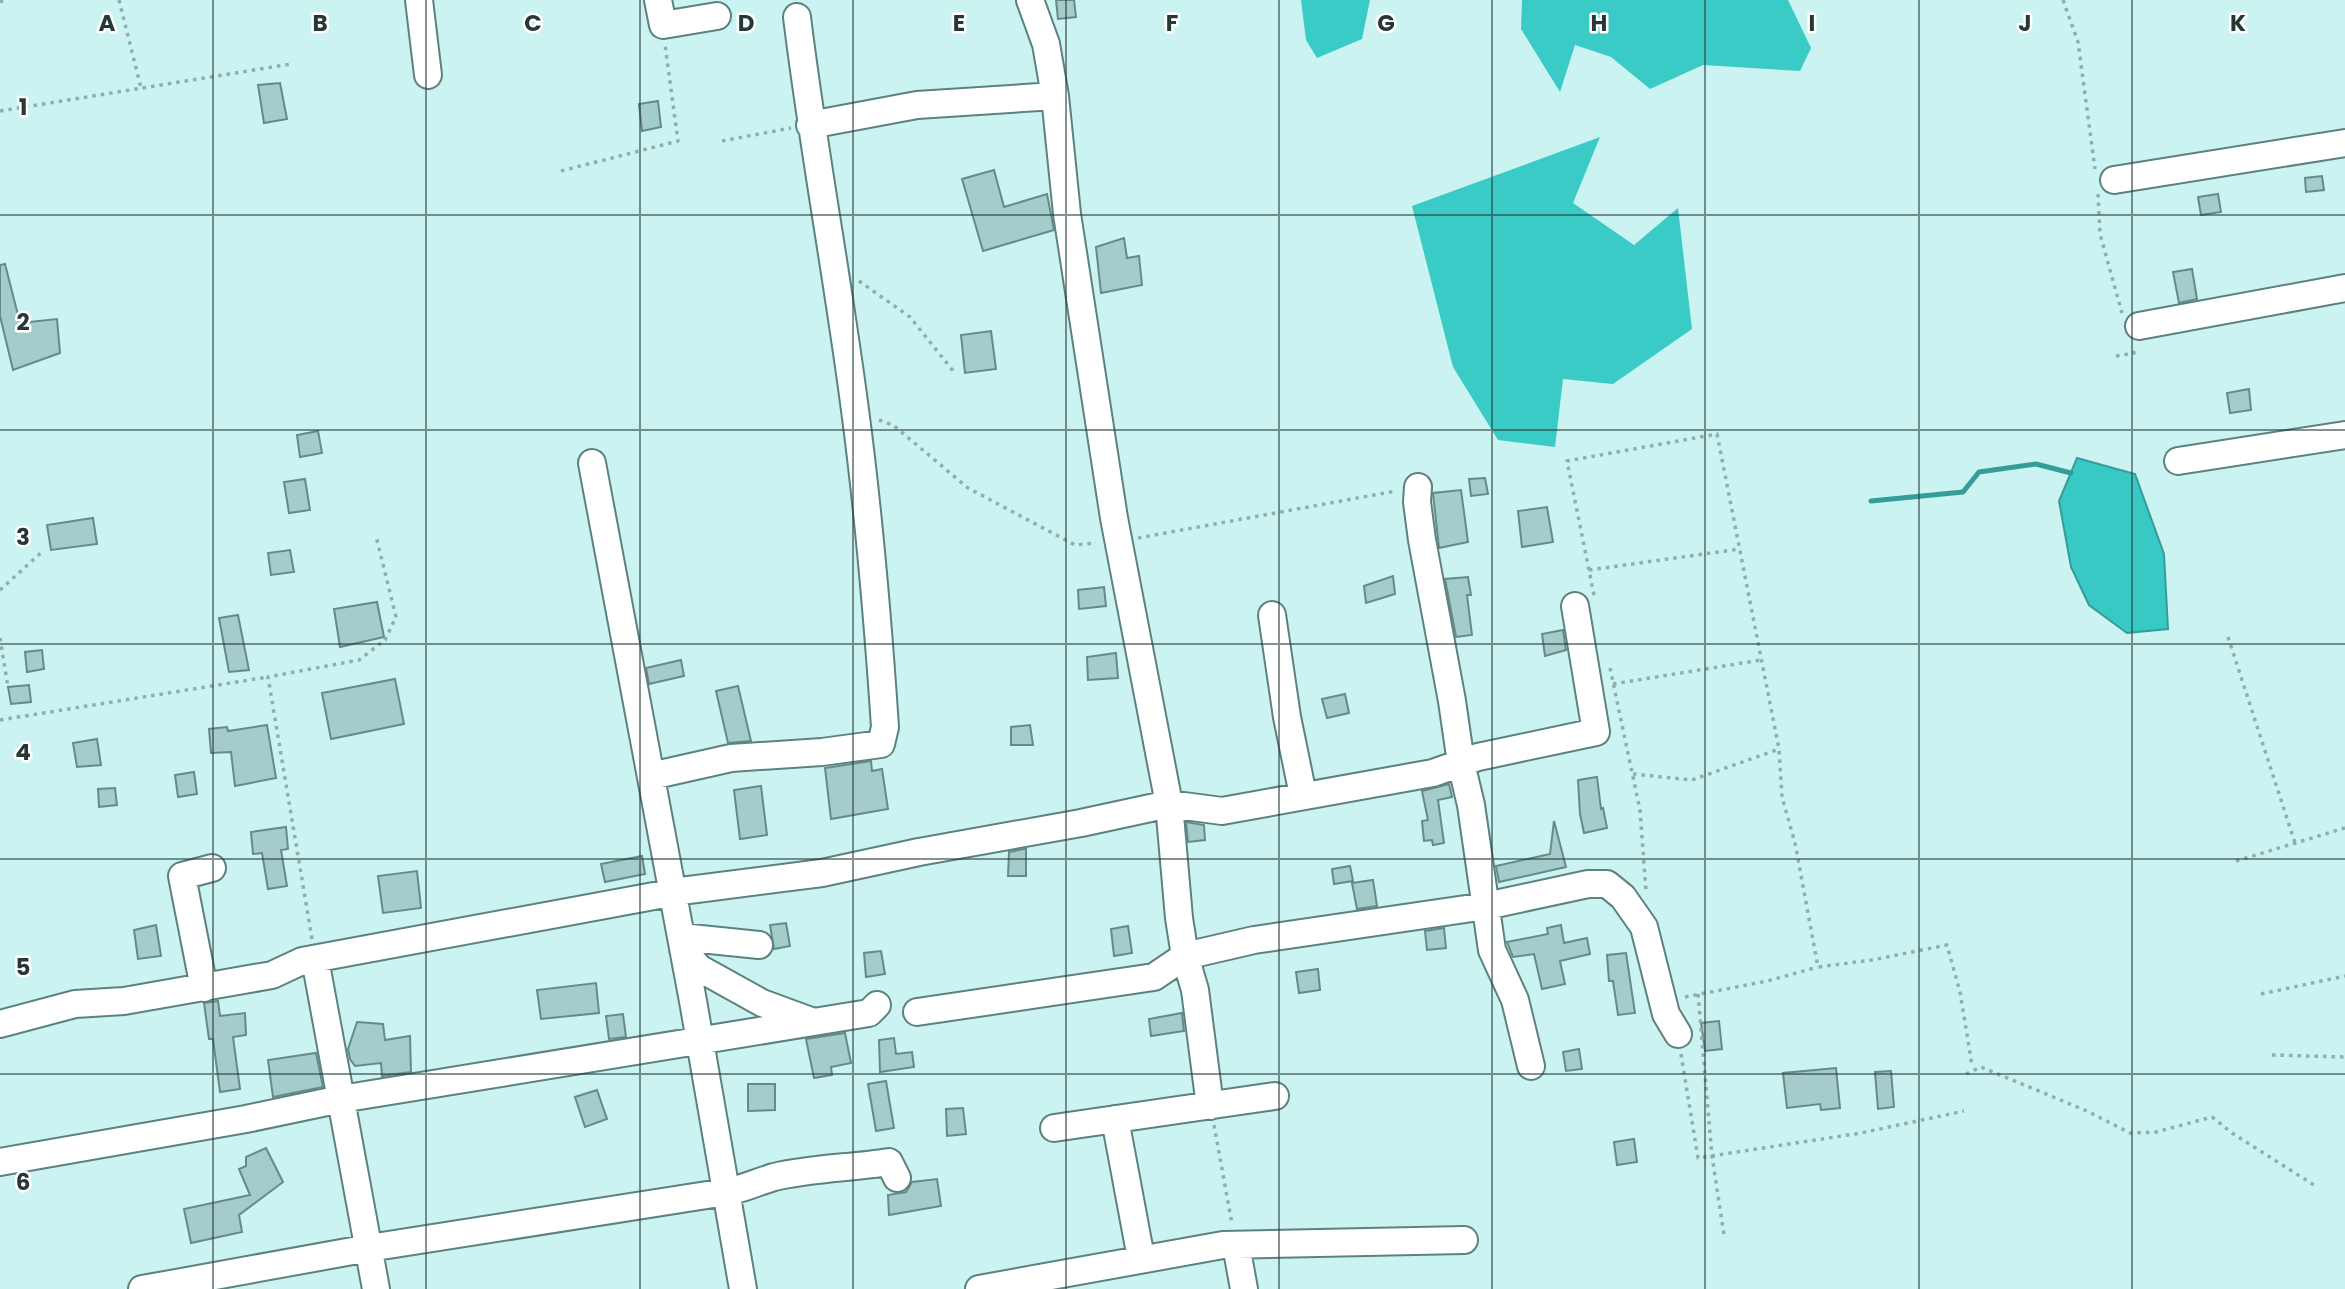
<svg xmlns="http://www.w3.org/2000/svg" width="2345" height="1289" viewBox="0 0 2345 1289" font-family="Poppins,sans-serif">
<style>
.forest{fill:#3bcbc7}
.water{fill:#39c9c5;stroke:#349d9a;stroke-width:2}
.lines{fill:none;stroke-linecap:round;stroke-linejoin:round}
.stream{stroke:#349d9a;stroke-width:5}
.building{fill:#a4ccca;stroke:#658b89;stroke-width:2}
.minor-casing{stroke:#5c8280;stroke-width:30}
.path{stroke:#8fafad;stroke-width:3.5;stroke-dasharray:3.5 5;stroke-linecap:butt}
.minor{stroke:#fff;stroke-width:26}
.grid{fill:none;stroke:#273736;stroke-width:2;stroke-opacity:0.55}
.grid-label{font-size:23px;text-anchor:middle;font-weight:bold;fill:#273736;stroke:#fff;stroke-width:5;stroke-linejoin:round;paint-order:stroke}
</style>
<rect width="100%" height="100%" fill="#caf3f1"/>
<path class="forest" d="M1301,0H1370L1362,39L1317,58L1306,40Z
M1522,0H1788L1811,48L1800,71L1703,65L1650,89L1611,57L1575,45L1560,92L1521,29Z
M1600,137L1573,203L1634,245L1678,208L1692,329L1613,384L1563,379L1555,447L1498,440L1453,367L1412,206Z"/>
<path class="water" d="M2077,458L2135,474L2164,554L2168,629L2127,633L2089,605L2071,567L2059,501Z"/>
<g class="lines">
<path class="stream" d="M1871,501L1963,492L1979,472L2036,464L2071,473"/>
</g>
<path class="building" d="M1056,0H1074L1076,17L1058,19Z
M280,83L287,119L264,123L258,85Z
M658,101L661,127L642,131L639,104Z
M994,170L1004,207L1047,194L1054,230L983,251L962,179Z
M2322,176L2324,190L2306,192L2305,178Z
M2218,194L2221,212L2201,215L2198,197Z
M1124,238L1127,258L1139,256L1142,285L1101,293L1096,247Z
M5,264L20,323L57,319L60,353L13,370L0,316V265Z
M2192,269L2197,299L2179,303L2173,272Z
M991,331L996,369L965,373L961,335Z
M2249,389L2251,410L2230,413L2227,393Z
M318,431L322,453L300,457L297,435Z
M1485,478L1488,494L1471,496L1469,479Z
M305,479L310,510L289,513L284,482Z
M1461,490L1468,542L1439,548L1433,493Z
M1547,507L1553,542L1522,547L1518,511Z
M93,518L97,544L51,550L47,525Z
M290,550L294,572L271,575L268,553Z
M1393,576L1395,594L1366,603L1364,586Z
M1468,577L1471,595H1467L1472,635L1456,637L1445,579Z
M1104,587L1106,606L1079,609L1078,590Z
M377,602L384,637L340,647L334,609Z
M238,615L249,670L229,672L219,618Z
M1563,630L1566,650L1545,656L1542,634Z
M42,650L44,669L27,672L25,652Z
M1116,653L1118,678L1088,680L1087,657Z
M681,660L684,676L649,684L646,668Z
M395,679L404,724L331,739L322,693Z
M29,685L31,702L11,704L8,687Z
M738,686L751,741L728,743L716,691Z
M1345,694L1349,713L1327,718L1322,699Z
M267,725L276,778L235,786L231,752L211,753L209,729L227,727L228,731Z
M1030,725L1033,745H1011V727Z
M97,739L101,765L77,767L73,743Z
M871,761L872,771L882,769L888,809L831,819L825,768Z
M194,772L197,794L178,797L175,775Z
M1597,777L1601,809L1603,808L1607,828L1584,833L1580,814L1578,780Z
M1449,784L1452,797L1438,800L1444,843L1433,845L1432,840L1424,841L1422,821L1428,820L1422,791Z
M761,786L767,835L740,839L734,790Z
M115,788L117,805L99,807L98,789Z
M1554,821L1566,867L1499,882L1496,866L1550,854Z
M1186,822L1204,825L1205,840L1188,842Z
M286,827L288,849L281,850L287,886L268,889L262,853L253,854L251,832Z
M1024,849H1026V876H1008L1009,852Z
M642,856L645,874L605,882L601,864Z
M1350,866L1353,881L1334,884L1332,869Z
M417,871L421,908L383,913L378,876Z
M1373,880L1377,906L1357,909L1352,883Z
M786,923L790,946L774,949L770,925Z
M156,925L161,956L138,959L134,930Z
M1561,925L1564,943L1587,938L1590,954L1560,961L1565,984L1542,989L1534,954L1513,957L1507,942L1548,934L1547,928Z
M1128,926L1132,953L1114,956L1111,929Z
M1444,928L1446,948L1427,950L1425,931Z
M881,951L885,974L866,977L864,953Z
M1626,953L1635,1013L1618,1015L1613,981H1609L1607,955Z
M1318,969L1320,990L1299,993L1296,972Z
M596,983L599,1013L541,1019L537,990Z
M218,1001L220,1016L245,1013L246,1035L233,1037L240,1089L220,1092L213,1039H209L204,1003Z
M1182,1013L1184,1031L1151,1036L1149,1019Z
M623,1014L626,1037L609,1039L606,1016Z
M1719,1021L1722,1049L1705,1051L1701,1023Z
M357,1022L383,1024L385,1040L410,1036L411,1072L382,1076L381,1063L355,1066L350,1059L348,1049Z
M845,1033L851,1063L831,1067L832,1075L814,1078L806,1039Z
M894,1038L896,1054L912,1052L914,1067L880,1072L879,1040Z
M1579,1049L1582,1069L1566,1071L1563,1052Z
M316,1053L323,1087L273,1097L268,1060Z
M1836,1068L1840,1108L1821,1110L1820,1104L1787,1108L1783,1073Z
M1891,1071L1894,1107L1878,1109L1875,1072Z
M886,1081L894,1128L876,1131L868,1084Z
M748,1084H775V1110L748,1111Z
M597,1090L607,1119L585,1127L575,1097Z
M963,1108L966,1134L947,1136L946,1109Z
M1634,1139L1637,1162L1617,1165L1614,1142Z
M266,1148L283,1182L239,1215L242,1232L191,1243L184,1209L250,1195L239,1169L246,1166V1157Z
M937,1179L941,1206L889,1215L888,1195L906,1192L912,1182Z"/>
<g class="lines">
<defs>
<path id="minor" d="M419,0L428,75
M658,0L663,25L717,16
M1055,96L1067,214L1114,518L1169,804L1179,918L1185,956L1195,990L1210,1106
M810,125L917,105L1055,96L1046,44L1030,0
M2114,180L2345,143
M2139,326L2345,288
M2178,461L2345,435
M592,463L693,1001L743,1289
M1418,487L1417,502L1422,540L1452,701L1461,763L1471,805L1492,950L1515,1000L1531,1066
M1272,615L1287,717L1303,795
M651,776L731,758L822,752L881,744L885,727C878,622 869,515 855,410C838,279 813,148 797,17
M681,937L759,945
M683,949L699,968L762,1003L811,1021
M315,959L376,1289
M204,988L182,876L212,868
M917,1012L1154,977L1185,956L1254,940L1486,906L1588,884H1607L1623,897L1644,927L1666,1014L1678,1034
M0,1024L75,1004L124,1001L272,975L302,961L681,891L822,873L919,852L1081,823L1169,804L1222,811L1433,773L1478,757L1596,732L1575,606
M1115,1119L1141,1258
M1054,1128L1275,1096
M0,1162L246,1119L341,1099L869,1013L877,1005
M1236,1245L1244,1289
M142,1289L176,1283
M177,1289L176,1283L369,1248L726,1192C743,1189 757,1182 774,1177C812,1168 851,1168 889,1162L897,1178
M979,1289L1223,1245L1464,1240"/>
</defs>
<use href="#minor" class="minor-casing"/>
<path class="path" d="M119,0L141,88
M2063,0L2078,42L2095,169
M0,2L4,0
M0,111L291,64
M722,141L791,128
M561,171L678,141L665,45
M2098,194L2100,234L2122,313
M859,281L910,317L954,372
M2116,356L2134,353L2132,347
M879,420L893,425L968,488L1075,545L1096,543
M1138,538L1396,491
M1589,570L1740,549
M0,590L44,550
M1594,595L1567,461L1717,434L1779,749L1782,797L1795,843L1818,967L1872,960L1947,945L1960,992L1972,1065
M2228,637L2295,843
M0,638L8,687
M1610,668L1640,810L1646,891
M1613,684L1761,660
M0,720L268,677
M1633,774L1692,780L1779,749
M2236,861L2345,828
M312,939L268,677L359,660L385,640L396,617L376,536
M1698,994L1712,1156L1724,1235
M2261,994L2345,976
M1685,997L1767,981L1818,967
M1681,1054L1698,1158L1861,1133L1964,1111
M2272,1055L2345,1057
M1966,1074L1981,1067L2087,1111L2130,1133L2156,1132L2212,1117L2232,1133L2317,1187
M1214,1125L1232,1224"/>
<use href="#minor" class="minor"/>
</g>
<path class="grid" d="M213,0V1289M426,0V1289M640,0V1289M853,0V1289M1066,0V1289M1279,0V1289M1492,0V1289M1705,0V1289M1919,0V1289M2132,0V1289M0,215H2345M0,430H2345M0,644H2345M0,859H2345M0,1074H2345"/>
<g class="grid-label">
<text x="107" y="31">A</text>
<text x="320" y="31">B</text>
<text x="533" y="31">C</text>
<text x="746" y="31">D</text>
<text x="959" y="31">E</text>
<text x="1172" y="31">F</text>
<text x="1386" y="31">G</text>
<text x="1599" y="31">H</text>
<text x="1812" y="31">I</text>
<text x="2025" y="31">J</text>
<text x="2238" y="31">K</text>
<text x="23" y="115">1</text>
<text x="23" y="330">2</text>
<text x="23" y="545">3</text>
<text x="23" y="760">4</text>
<text x="23" y="975">5</text>
<text x="23" y="1190">6</text>
</g>
</svg>
